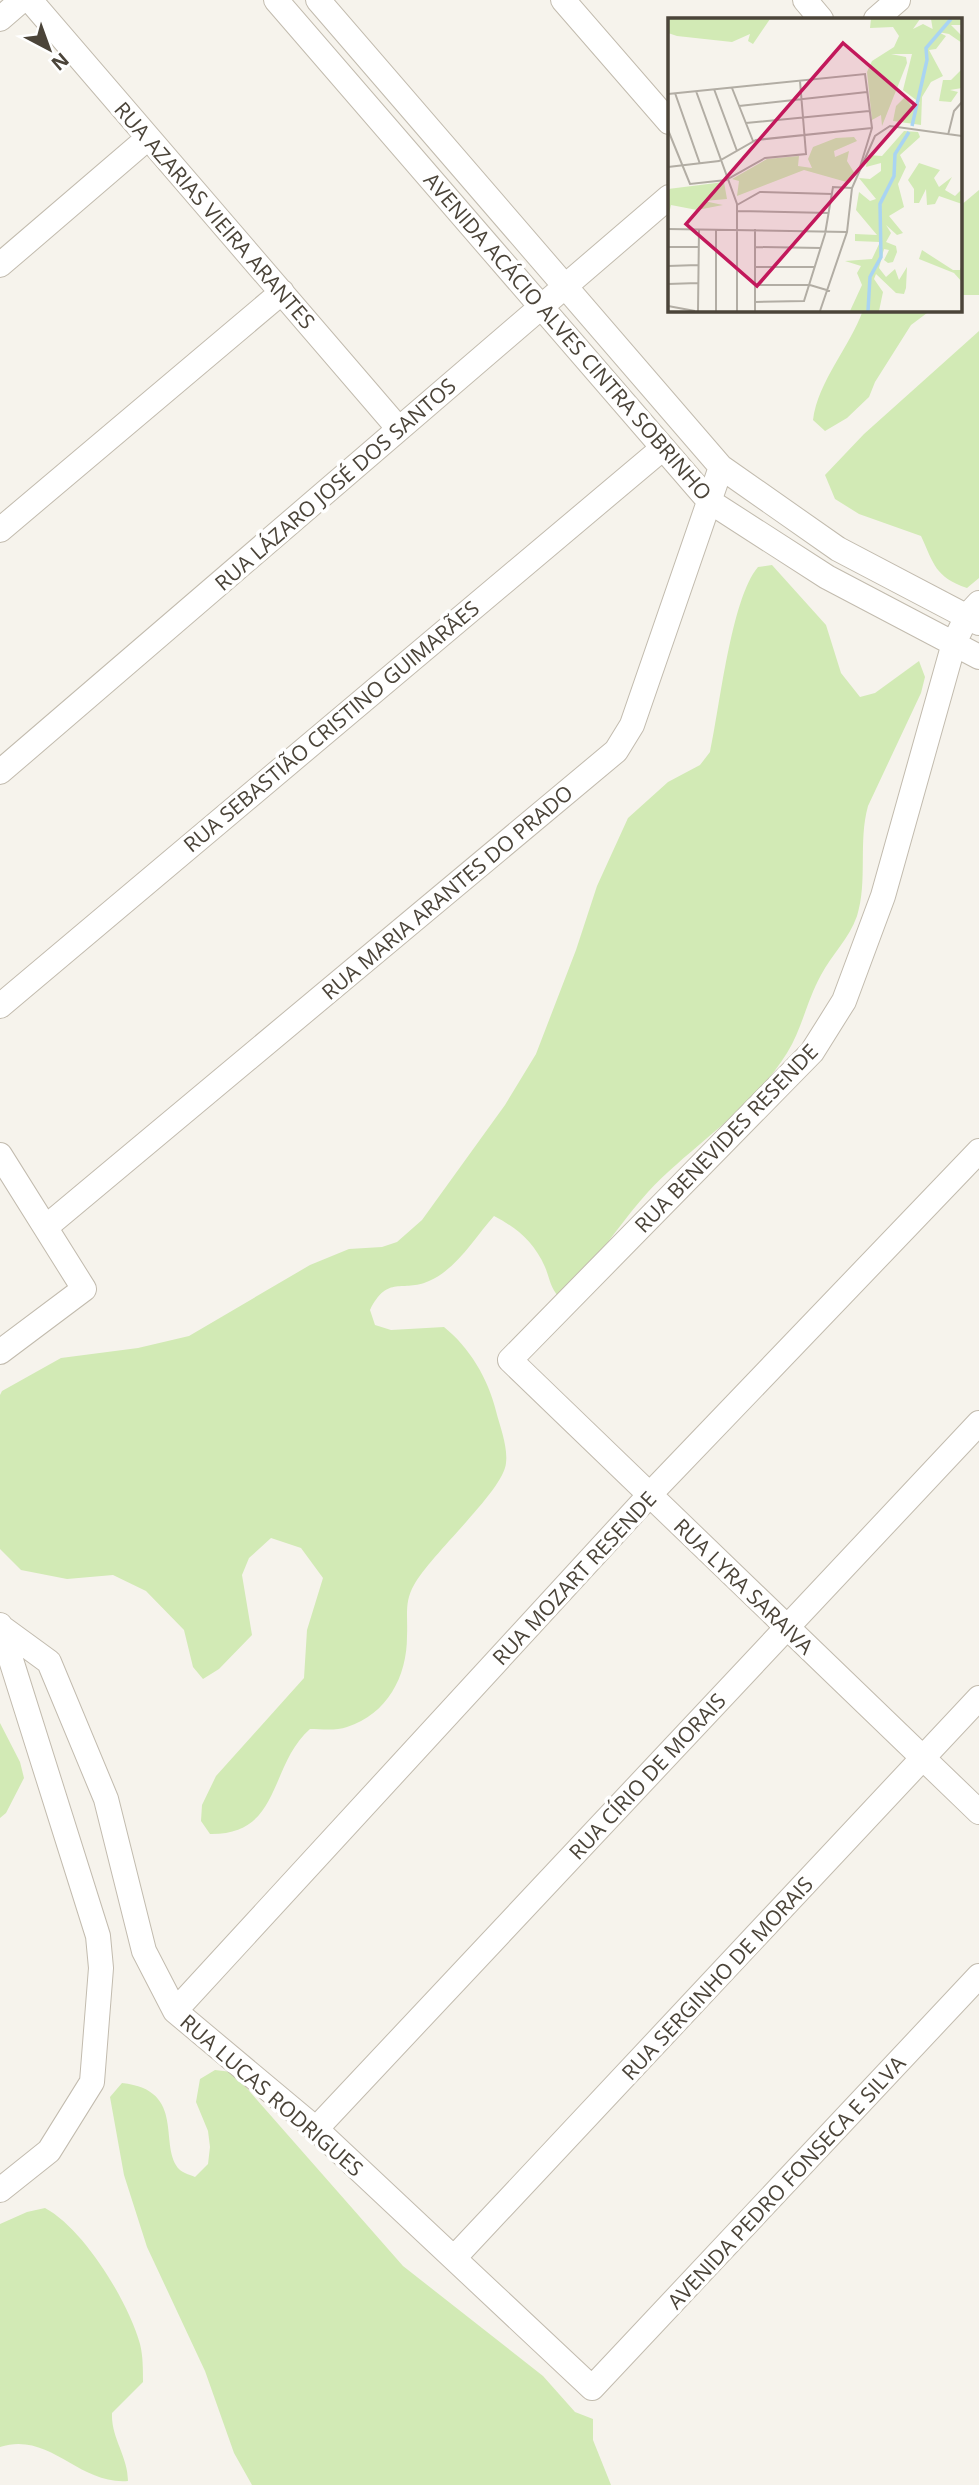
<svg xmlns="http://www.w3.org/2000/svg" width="979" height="2485" viewBox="0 0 979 2485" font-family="'Open Sans',sans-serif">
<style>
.green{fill:#d2eab5}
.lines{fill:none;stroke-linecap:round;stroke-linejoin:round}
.minor-casing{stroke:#c2bbae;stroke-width:26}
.minor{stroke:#fff;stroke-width:24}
.labels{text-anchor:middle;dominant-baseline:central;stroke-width:7;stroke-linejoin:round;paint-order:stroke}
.street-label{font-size:21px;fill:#4b4439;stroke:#fff}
.inset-river{fill:none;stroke:#a9d4f2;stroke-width:3.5}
.inset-road{fill:none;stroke:#b2ada4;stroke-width:2}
.view{fill:#c2185b;fill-opacity:0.15;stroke:#c2185b;stroke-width:3.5}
.inset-edge{fill:none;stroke:#4b4439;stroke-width:3.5}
</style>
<rect width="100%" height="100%" fill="#f6f3ec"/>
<path class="green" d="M979,190V295H960V206Z
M863,310H931L911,325L875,382L869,397L847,418L825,431L813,420C818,381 850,347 863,310Z
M979,331V578L967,588C935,577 934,564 921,536L859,514L835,499L825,475L864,434Z
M772,565L826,625L841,673L860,697L875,693L919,661L925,677L921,693L868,806C858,841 868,882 857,916C849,939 832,954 821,975C807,1000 802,1029 787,1053C751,1111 693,1144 648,1192C617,1226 594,1267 559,1297C550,1287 550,1279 545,1267C534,1242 517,1228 494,1216C475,1237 457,1269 429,1281C402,1293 388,1274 370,1310L375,1325L391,1330L444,1327C469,1347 488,1378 496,1411C500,1427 508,1446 506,1463C504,1490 432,1553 414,1585C404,1602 408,1617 407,1636C407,1677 387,1714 347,1727C336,1731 321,1729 310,1729C268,1766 282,1835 210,1834L201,1821L202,1805L216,1776L304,1678L307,1630L323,1578L301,1548L271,1538L249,1558L242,1575L252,1635L219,1669L203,1679L193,1667L184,1630L146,1591L113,1575L67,1579L21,1570L0,1549V1395L2,1391L61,1358L138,1348L189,1336L310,1265L349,1249L382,1247L397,1242L422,1220L505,1105L536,1054L576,950L597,886L628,818L668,782L700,765L710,752C720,706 731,599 758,567Z
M0,1723L20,1762L24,1778L6,1813L0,1818Z
M215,2070L232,2072L244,2085L403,2266L543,2376L575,2412L593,2419V2440L611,2485H252L234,2453L205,2371L147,2247L124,2175L110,2097L122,2083C188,2090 157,2147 180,2170C183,2173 191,2175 195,2177L208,2164L210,2147L208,2131L196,2102L200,2079Z
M45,2208C84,2229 128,2301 140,2344C143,2356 143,2369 143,2382L112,2413C111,2438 128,2456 128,2481C78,2485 50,2431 0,2447V2224L27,2212Z"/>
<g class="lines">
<defs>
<path id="minor" d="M30,0L399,429
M276,0L709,501L827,577L979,657
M318,0L721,467L838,549L979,623
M563,0L669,122
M805,0L821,19
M0,19L22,0
M876,19L898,0
M0,265L148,138
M0,530L282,292
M979,603L967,616L954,643L883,896L844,1001L812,1052L510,1360L979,1812
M0,772L669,197
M0,1006L663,448
M0,1155L84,1289L0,1352
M46,1227L616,751L632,725L721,467
M1,1627L49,1662L106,1799L144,1951L175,2011L316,2129L592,2388L979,1976
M175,2011L655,1489L979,1151
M316,2129L979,1423
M0,2190L49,2151L92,2082L101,1968L98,1936L0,1625
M454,2258L979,1698"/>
</defs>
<use href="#minor" class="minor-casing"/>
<use href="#minor" class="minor"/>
</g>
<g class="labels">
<g class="street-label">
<text transform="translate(215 215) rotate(49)">RUA AZARIAS VIEIRA ARANTES</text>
<text transform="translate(568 336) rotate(49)">AVENIDA ACÁCIO ALVES CINTRA SOBRINHO</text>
<text transform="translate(335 484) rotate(-41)">RUA LÁZARO JOSÉ DOS SANTOS</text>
<text transform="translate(331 726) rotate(-40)">RUA SEBASTIÃO CRISTINO GUIMARÃES</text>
<text transform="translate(447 892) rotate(-40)">RUA MARIA ARANTES DO PRADO</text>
<text transform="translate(726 1138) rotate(-46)">RUA BENEVIDES RESENDE</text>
<text transform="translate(574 1578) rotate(-47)">RUA MOZART RESENDE</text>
<text transform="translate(744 1586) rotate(44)">RUA LYRA SARAIVA</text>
<text transform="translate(647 1776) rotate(-47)">RUA CÍRIO DE MORAIS</text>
<text transform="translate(717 1978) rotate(-47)">RUA SERGINHO DE MORAIS</text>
<text transform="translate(272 2095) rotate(41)">RUA LUCAS RODRIGUES</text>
<text transform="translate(786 2182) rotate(-47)">AVENIDA PEDRO FONSECA E SILVA</text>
</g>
</g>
<g transform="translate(668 18)">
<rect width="294" height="294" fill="#f6f3ec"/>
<path d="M0,1H102L85,26L80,23L82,16L64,24L9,18L0,15ZM203,1H252L245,11L255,6L278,18L268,31L261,32L275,58L263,64L254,79L253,107L225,103L228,88L237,79L244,89L252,85L235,72L244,36H223L238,39L239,45L214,108L213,97L204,102L199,54L204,43L226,29L231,18L225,9L202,10ZM263,1H294V7H283L294,18V25L281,16L265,13ZM294,51V70L282,72L290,74L283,84L271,83L275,62H283ZM236,113L250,114L252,119L232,137L238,149L230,166L236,189L221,198L235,215L229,217L218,207L223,215L218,224L228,228L229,234L225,244L220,245L216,242L221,232L216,231L211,250L218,259L227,251L231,262L239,249L238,270L236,276L228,275L208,256L206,261L215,274L211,293H182L194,267L189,255L193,248L177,243L204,241L212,224L187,223V216L209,217L188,192L191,174L202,183L208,181L191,160L202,161L213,153V145L198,149L200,137L214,138ZM186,119L189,123L166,133L167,139L181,133L179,143L187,156L182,165L136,152L69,178L71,163L64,161L99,141L131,138L130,148L144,150L140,141L145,129L168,120ZM251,145L272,152L266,160L271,169L284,159L277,172L287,178L294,171V186L271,178L267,186L259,187L258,171L251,185H246V171L240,162ZM56,164L59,181L36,183L55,187L29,192L3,187L0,201V171ZM254,232L285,252H292L294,246V264L286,255L251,241Z" fill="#d2eab5"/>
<path class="inset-river" d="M244,108L259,42L258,30L283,1M200,293L202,259L213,239L212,186L226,158L227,136L241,114"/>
<path class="inset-road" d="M64,70L85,123M46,71L69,133M28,73L69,186V293M7,75L32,146M0,76L197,56L204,110L192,149M71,88L199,74M78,105L201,93M0,112L22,166L58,162L97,140L138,136L132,63M280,117L286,93L294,84M0,149L51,143L88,122L204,110M69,187L92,174L164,176M69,193L161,195M0,211L179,214M48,211V293M0,229H30M87,229L153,230M0,248L30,247M87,249H147M0,266L30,265M87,267H142L162,273M87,284L136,283L157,216L165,169L184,170M0,288L27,293M30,293L31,211M87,293V211M152,293L179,214L184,170L207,118L222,108L294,118"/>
<path class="view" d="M175,25L247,87L89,268L18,206Z"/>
<rect width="294" height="294" class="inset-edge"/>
</g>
<g transform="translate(49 49) rotate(139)" stroke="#ffffff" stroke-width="5" paint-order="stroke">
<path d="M0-5L12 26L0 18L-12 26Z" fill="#4b4439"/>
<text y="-10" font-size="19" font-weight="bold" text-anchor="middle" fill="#4b4439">N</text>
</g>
</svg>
